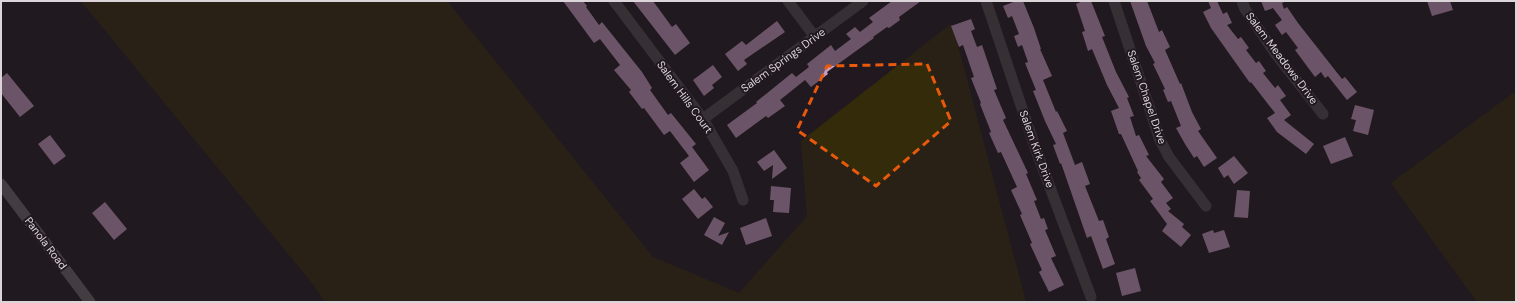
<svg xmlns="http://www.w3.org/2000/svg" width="1517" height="303" viewBox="0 0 1517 303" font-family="'DM Sans',sans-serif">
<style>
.green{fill:#342b0b}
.building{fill:#c69cc0}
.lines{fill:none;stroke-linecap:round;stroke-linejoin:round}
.minor{stroke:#514c50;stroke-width:11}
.secondary{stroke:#6e686d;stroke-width:11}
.marked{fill:none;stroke:#e8590c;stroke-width:3;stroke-dasharray:8 5;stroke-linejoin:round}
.labels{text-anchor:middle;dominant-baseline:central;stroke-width:4;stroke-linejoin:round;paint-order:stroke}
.street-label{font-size:11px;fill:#dbd5da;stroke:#21191f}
</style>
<rect width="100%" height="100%" fill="#21191f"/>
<path class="green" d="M81,1H447L653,257L739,293L807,216L801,141L952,23L1026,302H324L316,288Z
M1516,91V302H1477L1391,183Z"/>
<path class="building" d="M563,1H583L587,6L586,7L599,25L602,22L642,72L652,88L650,90L668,115L671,113L696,144L692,147L709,170L694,182L680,163L689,156L670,131L664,135L644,108L642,109L629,92L631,90L614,70L620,65L600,39L594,43Z
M633,1H653L672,27L676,24L690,43L675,55Z
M892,1H921L899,17L900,20L889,28L887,27L873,37L874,38L827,72L828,74L811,87L805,80L780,100L785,106L768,118L766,116L736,138L727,125L757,103L756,102L792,73L796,77L809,67L807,64L831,45L835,51L851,39L846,34L855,27L860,32L873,22L869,18Z
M1016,1H1023L1034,28L1041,49H1040L1052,76L1043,80L1056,112L1057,111L1067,131L1063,133L1075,165L1082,162L1090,184L1085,186L1099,221L1103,220L1109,237L1106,239L1115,264L1103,269L1091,236L1087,238L1061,163L1060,164L1053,145L1056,144L1045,121L1033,91L1036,90L1025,63L1028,62L1022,45L1018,47L1014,36L1019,34L1012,16L1008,18L1003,6Z
M1083,1H1091L1105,36L1102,37L1116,72L1129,97L1127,98L1134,116L1130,117L1136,136L1139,135L1149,155L1146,156L1164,179L1161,182L1173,198L1166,203L1171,209L1168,211L1184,224L1182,227L1191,235L1181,247L1162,231L1167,224L1150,201L1153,199L1139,180L1141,178L1137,172L1138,171L1121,134H1119L1111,111L1119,108L1107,85L1092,49L1088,51L1082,32L1085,31L1076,4Z
M1130,1H1147L1159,32L1162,30L1170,47L1165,50L1180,84L1181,83L1192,112L1201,129L1198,131L1217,158L1204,167L1197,156L1194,158L1185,144L1176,128L1181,126L1171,101L1168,102L1163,90L1165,89L1153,64L1155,63L1146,46Z
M1208,1H1217L1223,14L1227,12L1232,23L1227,25L1238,39L1241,37L1249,48L1246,50L1256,63L1259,61L1266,71L1263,73L1275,88L1278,85L1286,96L1280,100L1291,115L1284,120L1314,144L1306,154L1277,132L1267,118L1275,113L1251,82L1250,83L1211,28L1203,12L1211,8Z
M1261,1H1287L1282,3L1284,9L1287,7L1298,23L1342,79L1345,77L1357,92L1347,100L1328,76L1325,78L1321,72L1315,77L1295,50L1298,48L1286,32L1282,35L1275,25L1282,20L1273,8L1265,11Z
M1427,1H1450L1453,10L1432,16Z
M971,19L975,29L971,31L977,47L982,45L997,89L994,90L1006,118L1003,120L1028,173L1026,174L1037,200L1034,201L1041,219L1044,218L1048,229L1045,230L1056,256L1051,258L1064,285L1049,292L1039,272L1042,270L1030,244L1032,243L1020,215L1022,214L1011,190L1017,187L1001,152L998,153L989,133L991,132L980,104L981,103L971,78L974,77L963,45L959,47L951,26Z
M777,21L785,32L744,60L747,64L738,71L725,54L742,41L746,45Z
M713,65L722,77L712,85L714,88L704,96L693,80Z
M7,73L34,106L20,117L1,93V78Z
M1355,105L1374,110L1368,135L1353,131L1356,120L1351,119Z
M50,135L66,156L54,165L38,144Z
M1345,137L1353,156L1331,164L1323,146Z
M774,150L787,168L772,179L773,165L764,171L757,162Z
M1234,156L1248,173L1234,184L1228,175L1224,178L1218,168Z
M771,186L791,188L789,213L773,212L774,200H770Z
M694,189L702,199L705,197L713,207L698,219L682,199Z
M1237,190L1250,191L1248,218L1234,217Z
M105,202L127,229L114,240L92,213Z
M714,217L725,223L718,236L729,232L722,245L704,235Z
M766,218L772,236L746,245L740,228Z
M1213,230L1214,233L1224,230L1230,247L1209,253L1202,234Z
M1135,268L1141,291L1122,296L1116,273Z"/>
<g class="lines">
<path class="minor" d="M614,1L703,119L733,171L743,200
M788,1L815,37
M986,1L1036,150L1091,297
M1114,1L1160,140L1169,157L1206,206
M1242,1L1245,9L1275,53L1323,114
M703,119L863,1"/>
<path class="secondary" d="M1,184L90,302"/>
</g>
<path d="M0 0H1517V303H0ZM927,64L951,121L876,186L797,130L827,66Z" fill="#21191f" fill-opacity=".55" fill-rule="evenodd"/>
<path class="marked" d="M927,64L951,121L876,186L797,130L827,66Z"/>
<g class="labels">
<g class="street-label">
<text transform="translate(1282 58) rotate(53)">Salem Meadows Drive</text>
<text transform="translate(783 60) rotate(-36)">Salem Springs Drive</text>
<text transform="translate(685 97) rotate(54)">Salem Hills Court</text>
<text transform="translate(1147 97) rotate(71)">Salem Chapel Drive</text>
<text transform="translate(1037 149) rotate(70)">Salem Kirk Drive</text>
<text transform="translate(46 243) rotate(53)">Panola Road</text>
</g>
</g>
<rect width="1517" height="303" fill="none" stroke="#dbd5da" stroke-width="4"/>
</svg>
